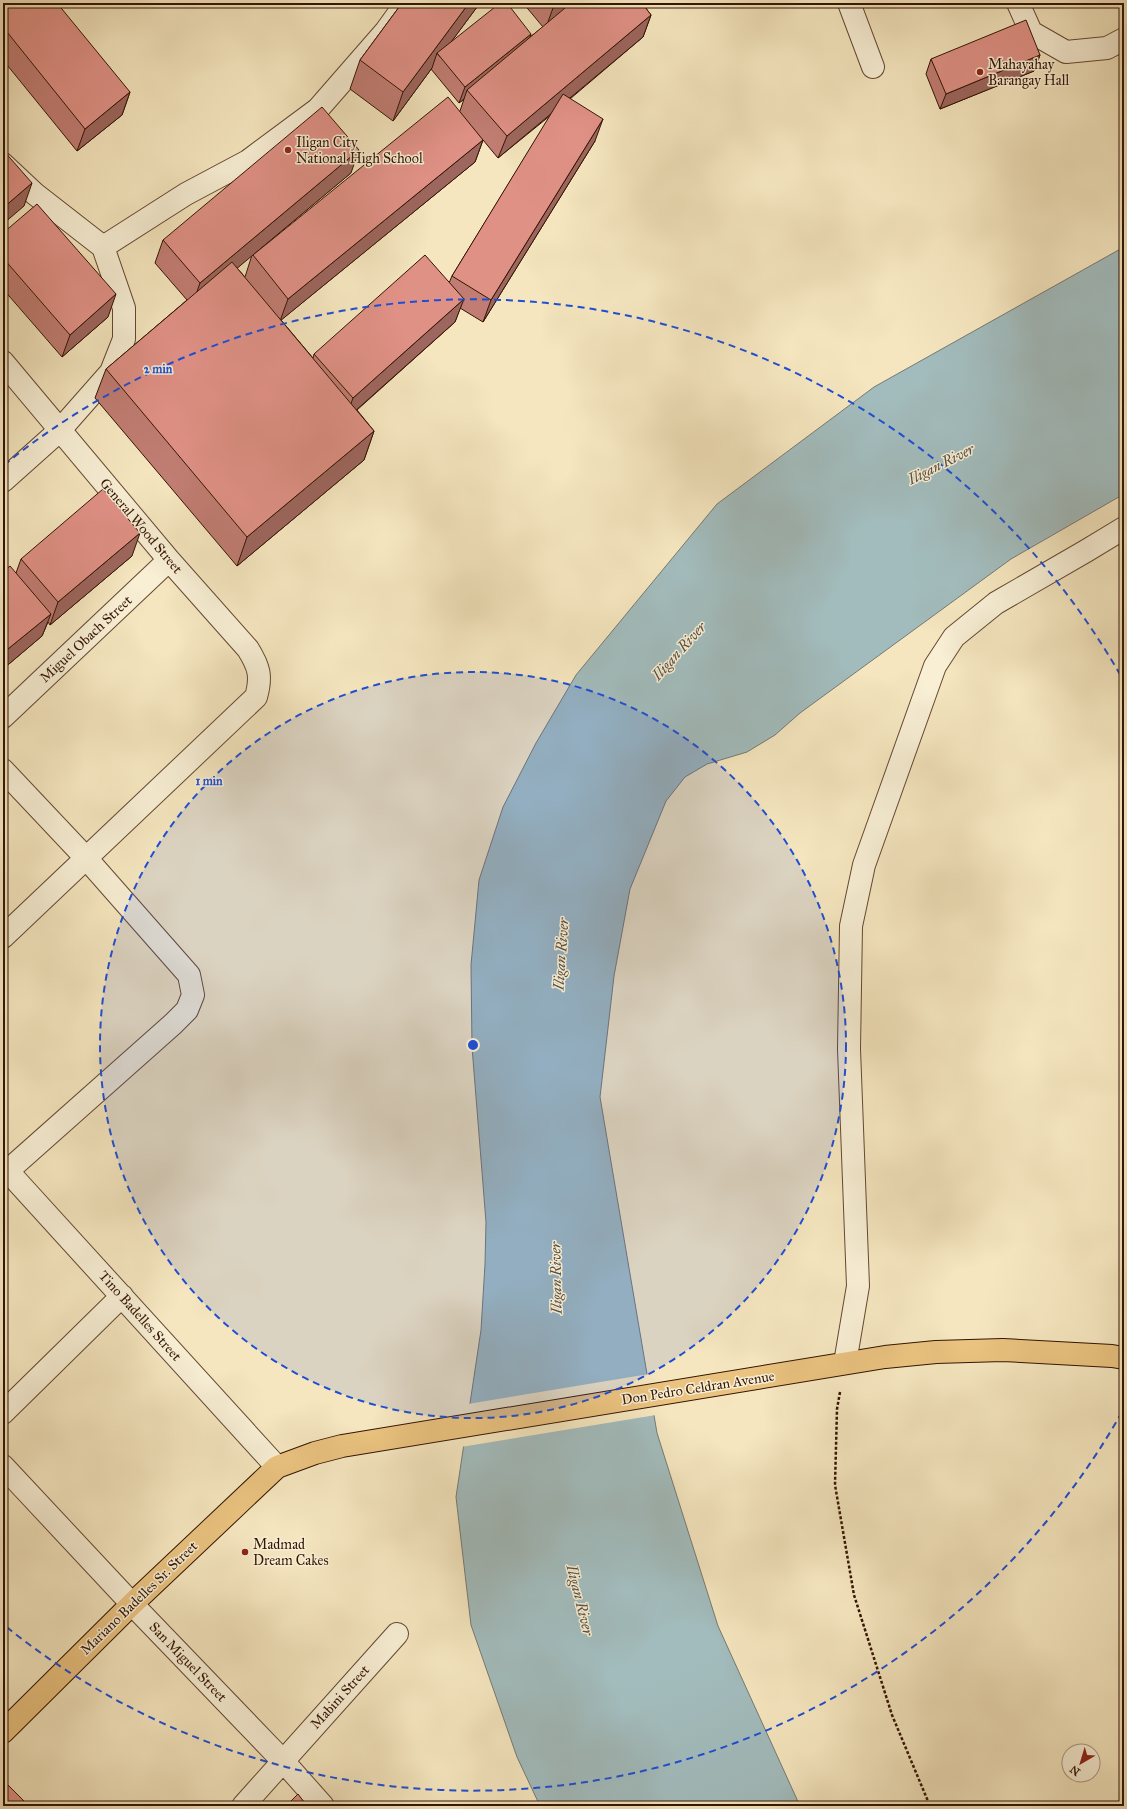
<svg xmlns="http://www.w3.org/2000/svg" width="1127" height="1809" viewBox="0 0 1127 1809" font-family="'IM FELL Great Primer',serif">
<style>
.water{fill:#a2bcbd;stroke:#767973}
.pier{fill:#f5e6bf}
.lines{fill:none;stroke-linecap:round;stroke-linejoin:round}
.minor-casing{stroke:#644832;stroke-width:24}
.major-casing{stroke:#331403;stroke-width:24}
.path{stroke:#331403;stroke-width:2.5;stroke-dasharray:3 2;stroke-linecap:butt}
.minor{stroke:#f8efd5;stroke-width:22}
.major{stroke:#eac380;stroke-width:22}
.wall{fill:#c17d73;stroke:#331403;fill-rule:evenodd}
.shaded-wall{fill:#9d665e;stroke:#331403}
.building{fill:#e09186;stroke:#331403}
.ring{fill:none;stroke:#1d4ed8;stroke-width:2;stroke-dasharray:7 5}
.poi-dot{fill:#8f2418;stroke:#f8efd5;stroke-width:1.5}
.labels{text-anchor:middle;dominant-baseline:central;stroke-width:3;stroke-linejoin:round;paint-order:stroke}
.poi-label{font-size:14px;fill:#331403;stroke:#f8efd5;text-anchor:start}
.street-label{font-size:14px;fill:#331403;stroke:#f8efd5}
.water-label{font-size:15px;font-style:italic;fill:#5a4f44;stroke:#f8efd5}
.centre{fill:#1d4ed8;stroke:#f8efd5;stroke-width:2}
.ring-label{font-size:12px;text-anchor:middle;font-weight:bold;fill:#1d4ed8;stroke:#f8efd5;stroke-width:3;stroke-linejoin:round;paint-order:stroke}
</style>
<rect width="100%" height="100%" fill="#f5e6bf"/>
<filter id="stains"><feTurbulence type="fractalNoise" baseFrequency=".005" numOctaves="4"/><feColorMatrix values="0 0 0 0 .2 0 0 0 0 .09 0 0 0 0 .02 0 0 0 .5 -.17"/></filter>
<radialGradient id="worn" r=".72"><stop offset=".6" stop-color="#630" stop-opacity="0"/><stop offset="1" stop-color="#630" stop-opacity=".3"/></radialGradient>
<path class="water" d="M1124,247V494L1011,559L800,713L775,735L747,752L707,764L685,777L666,801L630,889L614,976L600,1097L657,1433L718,1626L800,1806H540L517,1757L471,1625L456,1497L481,1330L485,1264L486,1222L472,1047L471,965L479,880L503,807L536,743L576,675L717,504L874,387Z"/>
<path class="pier" d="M649,1374L656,1415L461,1447L468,1404Z"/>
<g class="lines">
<defs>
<path id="minor" d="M849,3L873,67
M1018,3L1031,32L1066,52L1107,48L1124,39
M3,164L35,194L103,247L186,194L248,161L318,109L386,31L406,3
M3,362L169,560L248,649C259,667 262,676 256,697L3,937
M3,481L59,431L111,372L124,339V308L103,247
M3,717L169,560
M3,770L86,858L189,975L193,995L187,1010L173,1024L3,1175
M3,1166L277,1467
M845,1363L858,1286L849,1049L851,926L864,865L935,666L954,637L996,603L1086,551L1124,528
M3,1413L122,1296
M3,1466L132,1604L283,1761L323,1806
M243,1806L397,1634"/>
<path id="major" d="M3,1732L132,1604L277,1467L315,1453L342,1446L885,1357L936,1352L1003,1350L1112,1356L1124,1358"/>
</defs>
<use href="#minor" class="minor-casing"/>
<use href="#major" class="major-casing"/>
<path class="path" d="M840,1392L837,1409L835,1485L854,1595L892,1715L930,1806"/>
<use href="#minor" class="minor"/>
<use href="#major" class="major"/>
</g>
<path class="wall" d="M3,3L130,92L122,115L77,151L3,60Z
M402,3H480L451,42L530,37L543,27L523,3H642L651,15L643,37L570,99L595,141L483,322L460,308L455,322L357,410L374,431L364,460L237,566L95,398L106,369L187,300L155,263L163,240L351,173L263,246L460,111L464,99L459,103L431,69L432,68L393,121L350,89L360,60ZM551,115L452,276L449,283L314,354L313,358L281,320L475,162L483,140L498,158ZM252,255L245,277L237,268Z
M1040,55L1034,71L940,109L926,74L931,59Z
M3,233L108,317L62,357L3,289Z
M132,556L50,625L48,622L42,636L3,669V572L16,573L21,559Z"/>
<path class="shaded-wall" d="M469,3H480L440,57L437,53L432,68L393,121L403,92Z
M559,3H578L545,30L553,8Z
M651,15L643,37L498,158L507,136Z
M531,34L526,49L467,90L464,99L459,103L465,87Z
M1040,55L1034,71L940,109L946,94Z
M130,92L122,115L77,151L85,129Z
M603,119L595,141L483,322L491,300Z
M483,140L475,162L280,321L288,299Z
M359,150L351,173L192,306L200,283Z
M32,183L24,206L3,224V208Z
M116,294L108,317L62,357L70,335Z
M464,299L455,322L345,420L353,398Z
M374,431L364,460L237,566L247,537Z
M140,533L132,556L50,625L58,602Z
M51,614L42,636L3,669V653Z"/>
<path class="building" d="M3,3H57L130,92L85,129L3,27Z
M402,3H469L403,92L360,60Z
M500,3H507L531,34L465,87L437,53Z
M550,3H559L553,8Z
M571,3H642L651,15L507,136L467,90Z
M1026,20L1040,55L946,94L931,59Z
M563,94L603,119L491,300L452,276Z
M448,97L483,140L288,299L253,255Z
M322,107L359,150L200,283L163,240Z
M3,150L32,183L3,208Z
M37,204L116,294L70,335L3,258V233Z
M425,255L464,299L353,398L314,354Z
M232,262L374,431L247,537L106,369Z
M103,489L140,533L58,602L21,559Z
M10,566L51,614L3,653V572Z
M3,1780L29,1806H3Z
M298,1794L307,1806H286Z"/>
<circle cx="473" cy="1045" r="373" fill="#1d4ed8" fill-opacity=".12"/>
<g class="ring">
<circle cx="473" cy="1045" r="373"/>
<path d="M1122 1412A746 746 0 0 1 4 1625M4 465A746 746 0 0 1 1122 678"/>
</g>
<g class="poi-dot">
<circle cx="980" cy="72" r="4"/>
<circle cx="288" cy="150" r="4"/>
<circle cx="245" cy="1552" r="4"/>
</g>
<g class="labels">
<g class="poi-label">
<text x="988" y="64">Mahayahay<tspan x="988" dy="16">Barangay Hall</tspan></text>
<text x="296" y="142">Iligan City<tspan x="296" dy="16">National High School</tspan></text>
<text x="253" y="1544">Madmad<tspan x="253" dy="16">Dream Cakes</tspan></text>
</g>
<g class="street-label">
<text transform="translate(141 526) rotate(50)">General Wood Street</text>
<text transform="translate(86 639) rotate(-43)">Miguel Obach Street</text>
<text transform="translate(140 1316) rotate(48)">Tino Badelles Street</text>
<text transform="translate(698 1388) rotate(-9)">Don Pedro Celdran Avenue</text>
<text transform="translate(139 1598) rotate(-44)">Mariano Badelles Sr. Street</text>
<text transform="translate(188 1662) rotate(46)">San Miguel Street</text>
<text transform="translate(340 1697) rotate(-48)">Mabini Street</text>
</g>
<g class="water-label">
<text transform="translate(941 464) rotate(-27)">Iligan River</text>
<text transform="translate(679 651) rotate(-48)">Iligan River</text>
<text transform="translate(561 954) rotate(-86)">Iligan River</text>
<text transform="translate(556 1278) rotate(-91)">Iligan River</text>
<text transform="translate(580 1600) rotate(76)">Iligan River</text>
</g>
</g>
<circle cx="473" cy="1045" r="6" class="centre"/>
<g class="ring-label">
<text x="158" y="373">2 min</text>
<text x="209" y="785">1 min</text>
</g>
<rect width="1127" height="1809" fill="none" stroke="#f5e6bf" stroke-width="16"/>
<rect x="4" y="4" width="1119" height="1801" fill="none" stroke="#331403" stroke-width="2"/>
<rect x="8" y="8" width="1111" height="1793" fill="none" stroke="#331403"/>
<g transform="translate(1081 1763) rotate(218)"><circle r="19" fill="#f8efd5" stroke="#a99781"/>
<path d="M0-3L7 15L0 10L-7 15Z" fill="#8f2418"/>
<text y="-6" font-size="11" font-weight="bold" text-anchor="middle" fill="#331403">N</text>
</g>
<rect width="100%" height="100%" filter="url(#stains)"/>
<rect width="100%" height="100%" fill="url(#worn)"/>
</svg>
